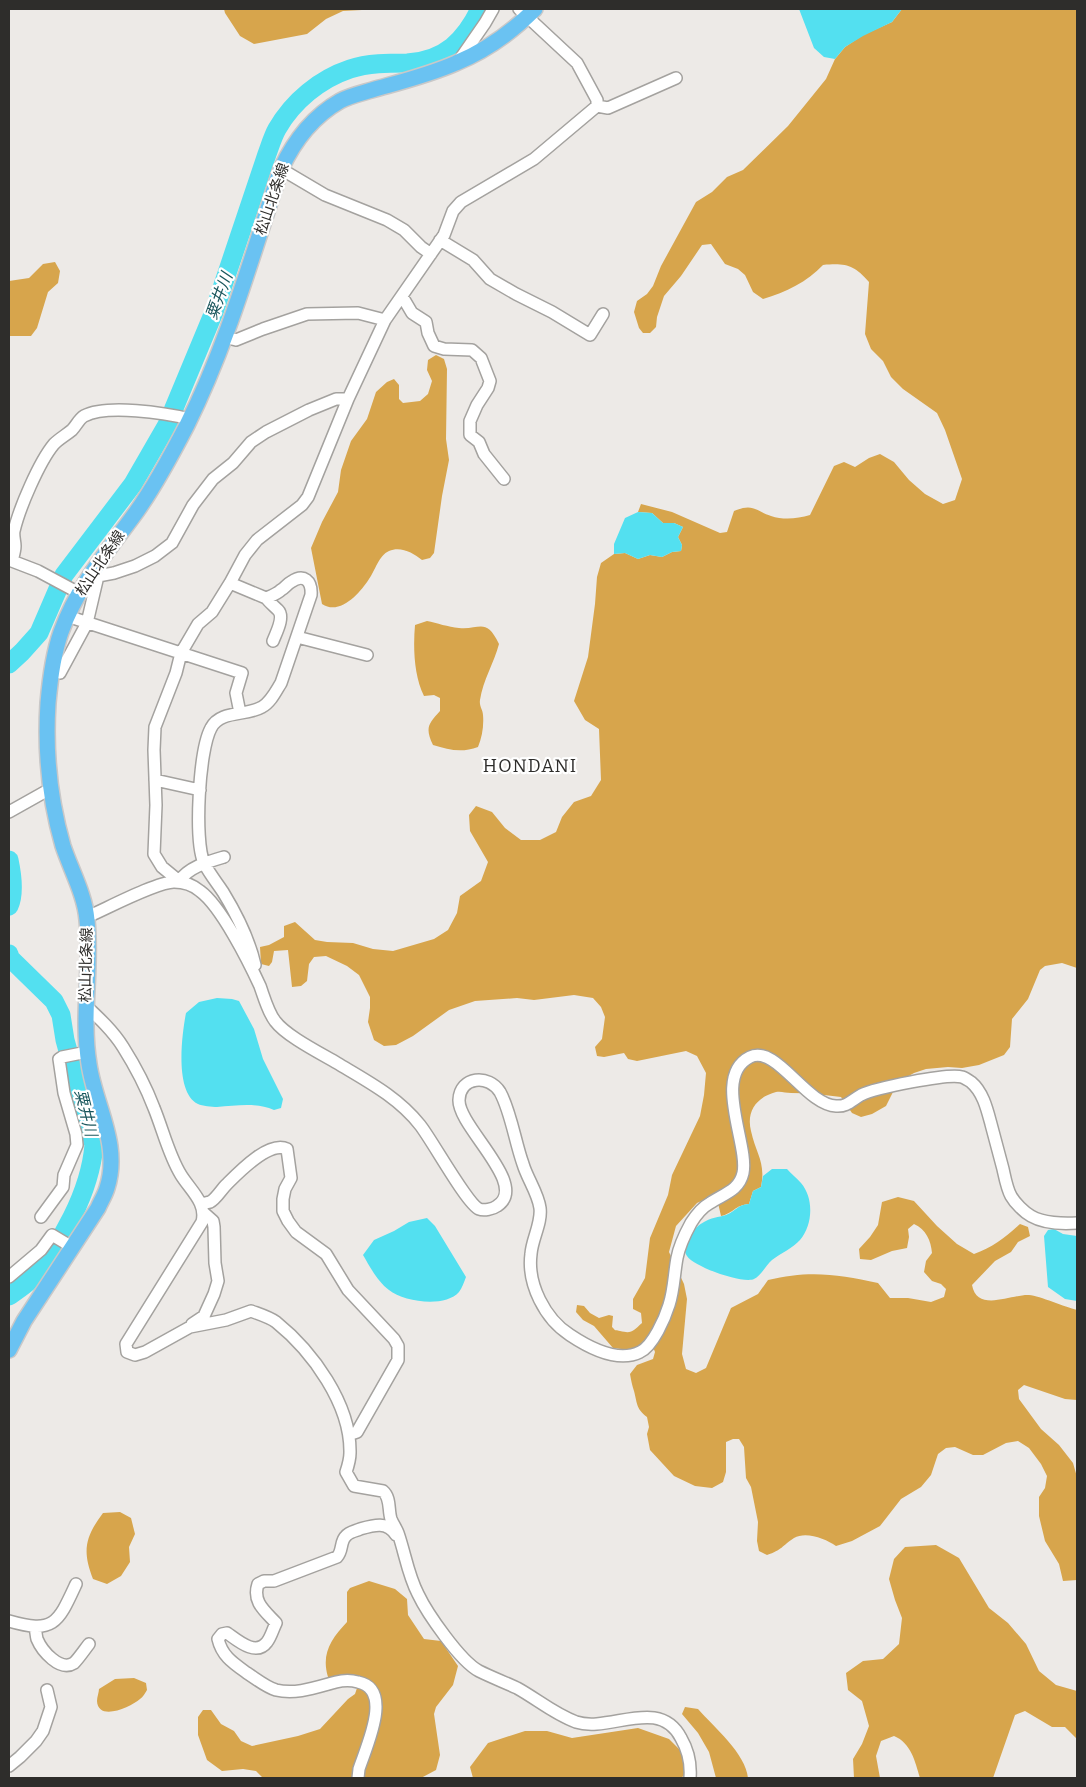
<svg xmlns="http://www.w3.org/2000/svg" width="1086" height="1787" viewBox="0 0 1086 1787" font-family="Bitter,'Noto Sans JP',serif">
<style>
.forest{fill:#d7a54c}
.water{fill:#53e0f0}
.lines{fill:none;stroke-linecap:round;stroke-linejoin:round}
.river{stroke:#53e0f0;stroke-width:19}
.minor-casing{stroke:#a4a29f;stroke-width:14}
.major-casing{stroke:#c9c8c8;stroke-width:18}
.minor{stroke:#fff;stroke-width:11}
.major{stroke:#6ac2f2;stroke-width:15}
.labels{text-anchor:middle;dominant-baseline:central;stroke-width:4.5;stroke-linejoin:round;paint-order:stroke}
.street-label{font-size:15px;fill:#2e2d2b;stroke:#fff}
.water-label{font-size:16px;font-style:italic;fill:#1b575d;stroke:#fff}
.quarter-label{font-size:18px;letter-spacing:1px;fill:#2e2d2b;stroke:#fff}
</style>
<rect width="100%" height="100%" fill="#edeae7"/>
<path class="forest" d="M224,9H381L343,11L326,19L307,34L254,44L240,36L225,13Z
M902,9H1077V968L1062,963L1045,966L1040,970L1028,999L1012,1019L1010,1047L1004,1055L979,1065L962,1068L948,1067L926,1069L914,1073L898,1082L886,1106L872,1114L861,1117L852,1113L841,1097C824,1095 808,1093 791,1093C786,1093 781,1091 776,1092C757,1097 746,1111 751,1131C756,1154 766,1162 761,1187L753,1191L749,1204C735,1205 734,1213 721,1216L718,1203L708,1198L697,1203L676,1226L669,1252L684,1284L687,1299L682,1354L686,1369L696,1373L706,1368L731,1308L758,1294L768,1280C808,1270 839,1274 878,1283L890,1298H908L931,1302L944,1297L946,1289L941,1284L932,1281L924,1272L926,1261L932,1253C931,1241 926,1229 914,1224L908,1229L909,1237L907,1248L892,1251L871,1260L860,1259L859,1249L870,1237L878,1225L882,1202L898,1197L914,1201L937,1226L957,1244L974,1254C992,1248 1006,1237 1020,1224L1028,1227L1030,1236L1018,1242L1011,1252L995,1261L972,1285C977,1313 1012,1294 1029,1295C1040,1296 1065,1307 1077,1310V1400L1065,1399L1024,1385L1018,1390L1019,1399L1041,1429L1059,1445L1073,1463L1077,1477V1580L1063,1581L1059,1564L1045,1541L1039,1516V1497L1045,1488L1047,1476L1041,1464L1029,1448L1018,1441L1006,1443L983,1455H973L955,1447L946,1448L938,1454L931,1475L921,1487L901,1499L880,1526L852,1541L836,1546C826,1539 806,1531 794,1538C782,1546 782,1550 767,1555L759,1551L757,1541L758,1522L751,1487L746,1478L744,1447L739,1439H733L726,1442V1472L723,1482L712,1488L695,1486L674,1476L650,1450L647,1434L649,1427L647,1417C636,1409 637,1402 634,1391C632,1385 631,1380 630,1374L637,1365L653,1359L655,1352L653,1347L629,1350L613,1348L594,1326L583,1320L576,1312L577,1305L584,1306L590,1313L599,1318L609,1315L613,1316L612,1327C617,1332 613,1329 620,1331C632,1334 633,1331 642,1323L641,1313L633,1309V1299L645,1278L650,1238L668,1195L672,1175L700,1116L704,1095L706,1073L697,1056L686,1051L637,1061L628,1059L624,1053L604,1057L597,1056L595,1047L602,1039L605,1017L601,1007L593,998L574,995L534,1000L517,998L475,1001L449,1010L413,1036L396,1045L384,1046L374,1040L368,1022L370,1008V997L359,975L347,966L326,956L314,957L309,964L307,981L301,986L292,987L288,950L274,951L272,962L269,966L261,964L260,947L269,945L284,937V926L295,922L315,940L327,942L353,943L373,949L393,951L434,939L448,930L457,913L460,896L481,881L488,862L470,831L469,815L476,806L492,812L505,828L521,840H540L556,832L562,817L574,802L591,796L601,780L599,729L585,720L574,701L588,657L595,604L597,577L601,563L614,554L625,553L638,559L650,555L662,557L672,552L681,551L682,545L678,537L683,527L674,523H663L652,513L638,512L641,504L672,512L720,533L727,532L734,511C753,503 754,510 771,516C783,520 797,519 810,515L834,466L844,462L855,467L869,458L880,454L894,462L909,480L925,494L943,504L955,500L962,479L945,430L937,413L903,389L891,377L883,361L871,349L865,334L869,282C854,265 846,263 823,265C807,282 786,292 763,299L753,292L745,275L738,269L725,264L711,244L702,245L681,276L664,296L657,317L656,327L650,333H643L639,328L634,312L637,301L647,294L653,286L661,266L696,202L712,192L727,177L743,170L788,126L826,79L835,59L845,47L863,35L892,22Z
M55,262L60,271L58,283L48,292L37,328L31,336H9V281L29,278L43,264Z
M436,355L444,359L447,369L446,439L449,460L442,496L434,553L430,558L422,560C413,553 401,546 389,551C379,555 375,571 369,579C360,593 340,616 322,604L311,548L322,522L338,492L341,470L351,441L367,419L376,392L387,382L394,379L399,385V399L403,403L420,401L428,394L432,381L427,370L428,360Z
M427,621C437,623 448,627 459,628C480,630 486,617 499,644C494,663 483,680 480,700C479,706 483,710 483,715C484,726 482,737 478,747C462,753 449,750 433,745C425,728 428,724 440,711V698L434,695L424,696C414,676 413,648 415,625Z
M120,1512L131,1518L135,1534L129,1547L130,1562L121,1576L107,1584L93,1579C82,1551 85,1537 103,1513Z
M936,1545L959,1558L989,1608L1008,1623L1026,1644L1039,1671L1056,1685L1077,1691V1739L1065,1727H1052L1025,1711L1015,1715L993,1778H920C915,1761 911,1743 894,1736L881,1741L876,1756L880,1778H854L853,1759L862,1744L869,1726L862,1701L848,1690L846,1673L863,1661L883,1659L899,1644L902,1618L895,1600L889,1579L894,1559L905,1547Z
M369,1581L395,1589L407,1599L408,1615L424,1639L441,1641L458,1666L453,1685L436,1707L434,1714L440,1755L436,1770L421,1778H263L256,1771L243,1769L222,1771L207,1760L198,1735V1717L203,1710H211L221,1724L234,1731L241,1741L252,1746L298,1736L320,1729L348,1699L355,1694L357,1688L348,1677H328C321,1654 331,1639 347,1622V1592L350,1588Z
M134,1678L146,1683L147,1690C145,1693 143,1697 140,1699C131,1707 98,1722 97,1701C97,1697 99,1692 99,1689L115,1679Z
M685,1707L698,1709C714,1727 746,1754 748,1778H716L709,1752L698,1733L682,1714Z
M638,1728L669,1739L687,1757L688,1772L681,1778H473L470,1767L488,1743L525,1731H547L572,1738Z"/>
<path class="water" d="M799,9H902L892,22L863,36L845,47L835,59L824,57L814,48Z
M638,512L652,513L663,523H674L683,527L678,537L682,545L681,551L672,552L662,557L650,555L638,559L625,553L614,554V544L625,518Z
M217,998L232,999L239,1001L254,1029L263,1059L283,1099L281,1108L274,1110C255,1102 236,1106 217,1107C212,1107 202,1106 198,1104C174,1092 182,1034 186,1013L199,1002Z
M772,1169H787C791,1174 797,1178 801,1183C814,1198 813,1225 800,1240C793,1248 781,1253 772,1260C766,1265 761,1276 754,1279C743,1284 694,1267 687,1256C679,1244 693,1228 704,1222C710,1218 719,1217 726,1215C736,1211 737,1205 749,1204L753,1191L761,1187L763,1176Z
M427,1218L435,1226L466,1277C464,1282 462,1288 459,1292C445,1308 404,1302 389,1290C378,1282 370,1267 363,1255L374,1240L394,1231L409,1222Z
M1054,1229L1063,1234L1077,1236V1301L1065,1299L1048,1287L1044,1236L1048,1230Z"/>
<g class="lines">
<path class="river" d="M9,664L22,652L39,633L64,575L133,484L167,425L214,312L267,154C270,146 273,136 277,129C293,101 320,79 350,69C368,63 389,63 407,63C445,61 465,40 480,9
M9,860C12,874 15,893 9,906
M9,954L10,958L54,1001L61,1015L65,1040L94,1145C90,1192 61,1245 30,1280C24,1286 16,1291 9,1296"/>
<defs>
<path id="minor" d="M458,62L485,23L493,9
M597,106L608,108L676,78
M281,169L325,195L387,220L404,230L421,247L431,254
M440,240L473,260L490,279L516,294L552,312L590,335L603,314
M402,296L412,313L426,322L428,333L434,346L444,349L472,350L481,358L490,381L488,388L477,405L470,421V435L479,442L484,454L504,479
M224,337L236,340L263,329L307,314L358,313L385,320
M91,571L98,576L114,573L135,566L155,556L172,543L193,505L213,479L233,463L251,442L266,432L309,410L336,399H348
M230,583L266,598C271,596 277,594 281,590C285,588 287,584 291,582C304,573 312,581 311,595L281,683C276,691 271,702 262,707C247,716 220,710 211,728C199,750 194,840 204,863C209,873 217,883 223,892C237,915 249,938 255,965
M79,593L38,571L12,561C13,557 15,551 15,546C15,541 13,536 14,531C19,509 39,462 54,444C59,439 66,435 72,430C76,426 79,419 84,416C107,404 165,413 190,419
M266,598C270,603 274,606 278,610C285,617 276,633 273,641
M67,616L242,673L236,693L240,713
M297,637L367,655
M52,671L60,673L87,623L98,576
M155,780L200,790
M9,812L50,789
M179,881L162,867L154,854L156,805L154,750L155,727L176,673L181,653L198,624L212,612L230,583L245,555L257,540L302,505L308,497L348,399L385,320L444,235L453,211L461,202L534,159L597,106V100L577,63L519,9
M179,881C189,867 207,862 224,857
M87,917C106,909 156,882 174,882C183,882 193,885 200,891C221,906 249,962 260,986C264,997 268,1012 275,1021C286,1036 320,1053 337,1063C367,1081 398,1097 420,1125C432,1140 467,1204 479,1209C484,1211 493,1209 497,1206C530,1185 458,1127 459,1100C460,1076 489,1074 500,1092C511,1112 515,1142 523,1164C527,1178 538,1193 540,1208C542,1223 532,1239 531,1254C527,1284 545,1319 570,1335C588,1347 618,1363 640,1352C653,1346 665,1318 669,1305C674,1290 674,1274 677,1258C679,1247 685,1234 691,1223C696,1215 701,1208 710,1203C723,1194 739,1191 743,1173C749,1144 712,1076 750,1057C776,1044 806,1105 836,1106C847,1107 852,1100 861,1095C875,1088 948,1073 962,1077C965,1078 968,1080 971,1082C983,1092 987,1109 991,1124C995,1139 999,1154 1003,1169C1005,1178 1007,1189 1011,1196C1015,1203 1024,1212 1031,1216C1043,1223 1063,1224 1077,1223
M85,1005C99,1018 113,1031 123,1047C135,1066 146,1087 154,1108C163,1130 169,1156 181,1175C191,1191 207,1203 202,1222L126,1344L127,1352L135,1355L145,1352L190,1327L226,1320L251,1311C259,1314 269,1317 276,1322C312,1351 351,1404 350,1453C350,1459 348,1466 346,1472L354,1486L383,1491C391,1498 388,1510 391,1519C393,1524 396,1528 398,1533C405,1553 408,1575 418,1594C427,1613 460,1661 479,1671C491,1677 504,1682 517,1688C537,1699 554,1714 576,1722C610,1733 659,1696 681,1738C688,1750 691,1765 690,1778
M202,1204C204,1203 207,1203 210,1202C216,1199 221,1190 226,1185C238,1173 269,1140 287,1149L291,1178L285,1189L283,1199V1211L288,1221L296,1232L326,1254L348,1290L394,1339L398,1346V1360L357,1432L354,1433
M41,1217L63,1187L64,1175L77,1145L76,1134L64,1093L59,1059L62,1057L87,1052
M9,1277L41,1250L52,1235L72,1247
M192,1324L204,1316L214,1294L218,1281L215,1263L214,1227L213,1221L204,1213
M9,1621C54,1634 58,1623 76,1584
M35,1627C36,1631 36,1635 37,1639C42,1651 60,1672 74,1663C79,1658 85,1649 89,1644
M9,1766L20,1757L36,1741L43,1731L51,1707L47,1690
M358,1778L359,1769C366,1747 394,1689 358,1682C351,1680 344,1680 336,1682C317,1687 296,1695 276,1690C266,1687 255,1678 247,1673C233,1663 222,1656 218,1639L222,1634L227,1633C237,1640 256,1657 267,1642C271,1637 273,1629 276,1623C265,1611 252,1602 258,1584L264,1581H274L337,1557C343,1551 340,1541 346,1536C349,1532 356,1531 360,1529C374,1525 387,1521 396,1535"/>
<path id="major" d="M9,1350L24,1321L98,1208C101,1201 105,1195 107,1188C121,1144 95,1106 89,1064C81,1016 92,968 87,920C85,895 71,870 63,846C50,801 45,750 48,703C50,680 53,655 61,632C78,585 108,551 137,511C156,484 172,454 187,425C228,343 252,255 281,169C294,141 312,117 340,101C349,96 362,93 372,90C400,82 429,75 456,63C485,51 513,31 535,9"/>
</defs>
<use href="#minor" class="minor-casing"/>
<use href="#major" class="major-casing"/>
<use href="#minor" class="minor"/>
<use href="#major" class="major"/>
</g>
<g class="labels">
<g class="street-label">
<text transform="translate(272 199) rotate(-71)">松山北条線</text>
<text transform="translate(100 563) rotate(-56)">松山北条線</text>
<text transform="translate(86 965) rotate(-89)">松山北条線</text>
</g>
<g class="water-label">
<text transform="translate(219 296) rotate(-70)">粟井川</text>
<text transform="translate(86 1113) rotate(76)">粟井川</text>
</g>
<g class="quarter-label">
<text x="530" y="766">HONDANI</text>
</g>
</g>
<rect width="1086" height="1787" fill="none" stroke="#2e2d2b" stroke-width="20"/>
</svg>
